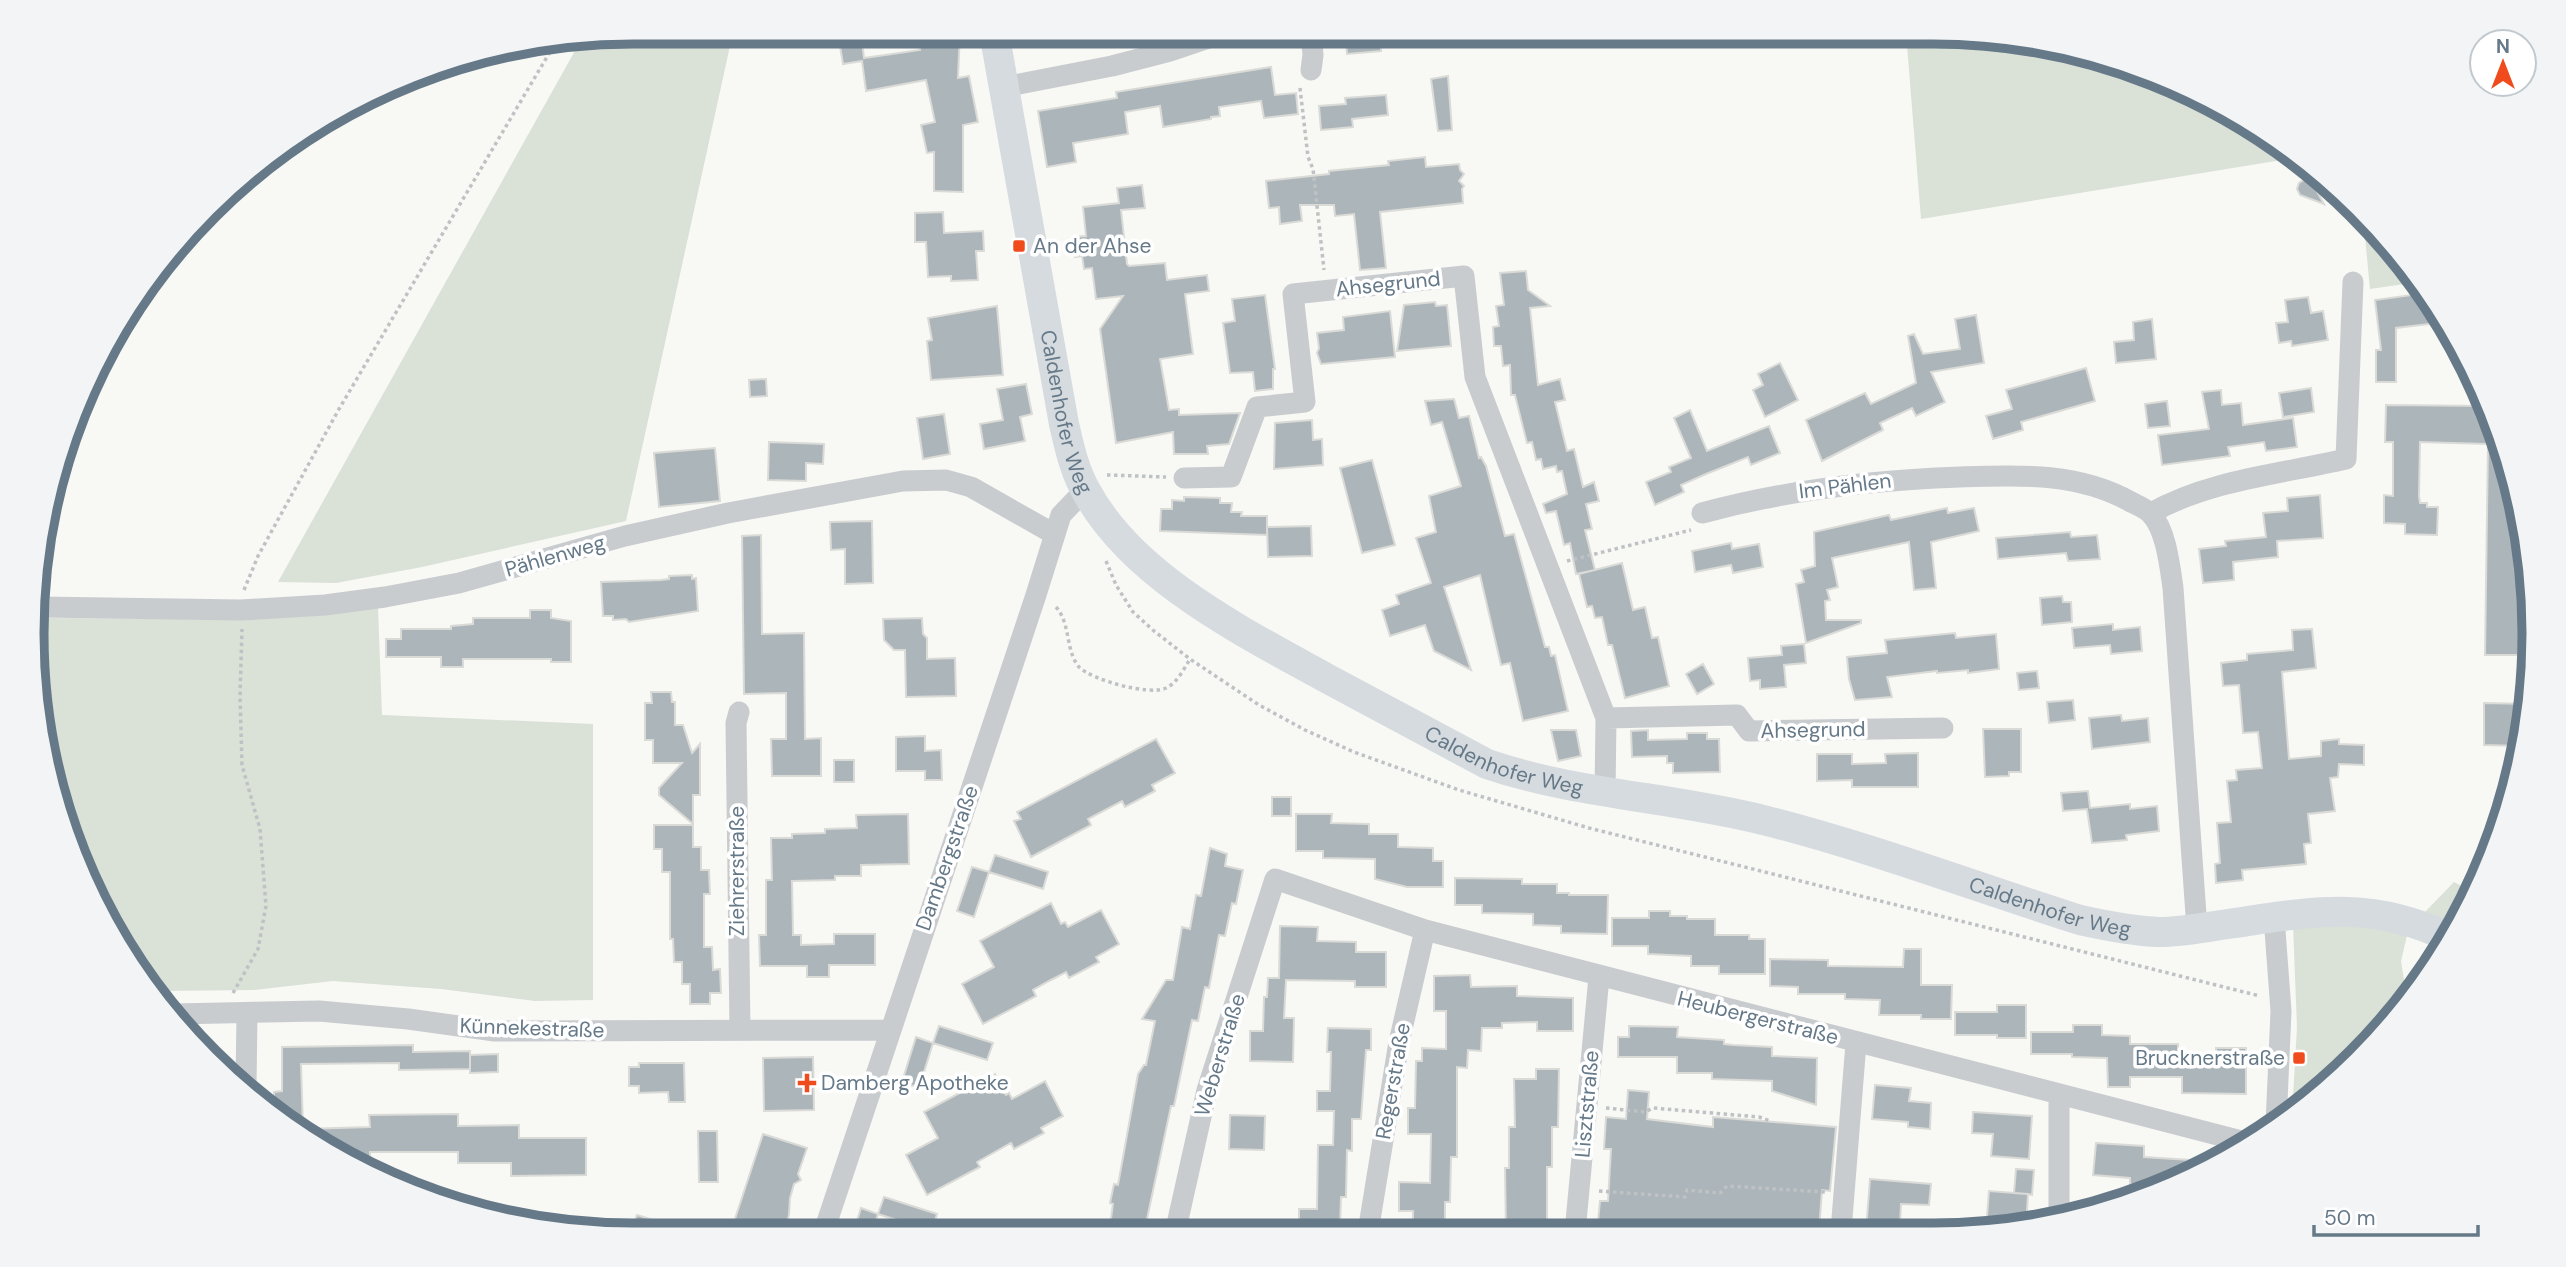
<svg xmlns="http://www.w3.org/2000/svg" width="2566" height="1267" viewBox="0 0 2566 1267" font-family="'DM Sans',sans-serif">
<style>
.green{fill:#dae1d6}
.building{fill:#acb5ba;stroke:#dadad7;stroke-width:2}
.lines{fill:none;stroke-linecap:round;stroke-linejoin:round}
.path{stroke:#bfc2c4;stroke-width:3.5;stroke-dasharray:3.5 3.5;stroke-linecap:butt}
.street{stroke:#c8cccf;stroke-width:21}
.secondary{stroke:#d6dbdf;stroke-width:30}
.poi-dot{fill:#f04b1d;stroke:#fff;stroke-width:2.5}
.labels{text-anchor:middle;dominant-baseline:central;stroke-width:7;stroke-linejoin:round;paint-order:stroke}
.poi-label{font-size:21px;fill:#657988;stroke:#fff;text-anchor:start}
.street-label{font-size:21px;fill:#657988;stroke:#fff}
.rim{fill:none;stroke:#657988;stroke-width:9}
</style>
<rect width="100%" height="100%" fill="#f8f8f5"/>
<path class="green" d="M634,32H733L626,521L422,567L336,583L278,582L581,40Z
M1906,33H1971L2088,52L2198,93L2300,157L1921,219Z
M2363,216L2385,236L2418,282L2370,289Z
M378,608L382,715L593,724V1000L535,1001L441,989L333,981L254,990L159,991L93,899L50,757L45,702L38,663L40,618L231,619Z
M2454,882L2475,893L2455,926L2425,912Z
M2293,925L2409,927L2401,961L2407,998L2385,1030L2292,1115L2297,1027Z"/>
<path class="building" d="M917,32H960L958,78L969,76L978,122L963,125V192L934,191V152L927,153L921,125L935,122L926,80L866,91L862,61L843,64L840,46L862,42L864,58L920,50Z
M1345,32H1379L1381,51L1347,54Z
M1271,67L1275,95L1296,93L1298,114L1264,118L1261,101L1219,107L1220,116L1211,117V119L1163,127L1160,106L1125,112L1128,134L1073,143L1076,162L1047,167L1038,111L1117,98L1116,92Z
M1448,76L1452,130L1438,131L1431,79Z
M1386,95L1388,115L1352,119L1353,127L1321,130L1319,106L1346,104L1345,98Z
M1425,157L1426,167L1459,164L1460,170L1464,174L1459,181L1464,186L1462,189L1463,203L1380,212L1386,268L1360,270L1354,214L1335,216L1334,205H1300L1302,221L1280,224L1279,207L1269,208L1266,181L1329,174V171L1389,165L1388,161Z
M2309,177L2324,204L2300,195L2297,189L2299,183Z
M1142,185L1145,208L1121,210L1127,264L1129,266L1165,263L1167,280L1207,275L1209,291L1185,294L1193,354L1160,359L1169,410L1179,409V415L1240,413L1229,444L1207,446L1208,454H1174L1173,432L1116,443L1100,329L1123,296L1096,299L1092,268L1084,269L1082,256L1075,257L1073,237L1086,236L1083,207L1119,203L1117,188Z
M943,212L944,233L983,231L984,251H976L978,280L951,281V276L928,277L926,242H915V213Z
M1526,271L1528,290L1550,306L1530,308L1538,385L1560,379L1565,400L1555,402L1567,451L1574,449L1583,487L1594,482L1599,501L1586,504L1592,529L1585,530L1595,570L1576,574L1570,543L1564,545L1556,511L1546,513L1543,504L1567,494L1562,471L1557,472L1556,466L1543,469L1541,459L1536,460L1532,442L1527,443L1515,395H1511L1510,365L1503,366L1501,346H1494L1493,327L1499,326L1496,306L1504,305L1500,273Z
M2426,293L2446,322L2396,328V382H2376V350H2381L2375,300Z
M1265,295L1275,369H1273V389L1255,391L1253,372L1230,373L1223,323L1235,321L1232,299Z
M2308,297L2311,313L2323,311L2328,340L2292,346L2291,341L2279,343L2276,323L2288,322L2285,300Z
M1435,302L1436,306L1447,305L1451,346L1397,351L1404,305Z
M997,306L1003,375L931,380L927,341L932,340L928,318Z
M1390,311L1395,357L1321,364L1317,353L1319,348L1317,333L1344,330L1343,317Z
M1976,315L1984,363L1931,372L1945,402L1916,416L1912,408L1880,423L1883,430L1822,461L1806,420L1865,393L1871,404L1916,383L1908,336L1914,334L1923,354L1960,349L1955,319Z
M2152,319L2156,359L2116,363L2114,342L2134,340L2133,322Z
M1780,363L1798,400L1765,417L1753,390L1763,385L1758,374Z
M2086,368L2095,401L2021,422L2023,430L1993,439L1986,416L2012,409L2006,390Z
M766,379L767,396L750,397L749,380Z
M1026,384L1032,414L1020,417L1025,441L984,449L980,424L1003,420L997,389Z
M2311,388L2314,412L2283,417L2279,393Z
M2221,390L2222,405L2241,403L2243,425L2293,418L2297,447L2266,451L2264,442L2228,447L2230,456L2162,465L2158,435L2209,429L2202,392Z
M1454,399L1459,418L1469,416L1479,458L1481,457L1486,466L1505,536L1514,534L1545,647H1549L1551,656L1555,655L1568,711L1523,721L1510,663L1501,665L1480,575L1444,587L1471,670L1434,651L1425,625L1390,636L1382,610L1399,604L1396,595L1431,583L1416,538L1436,532L1429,496L1461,486L1442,422L1431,425L1425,401Z
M2167,401L2170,426L2148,428L2145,404Z
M2386,405L2487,406L2502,440L2529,555L2533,655H2485L2488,444L2420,442L2419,496L2420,503H2427V507H2438L2437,535L2405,534V524L2384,523V495L2393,496V442H2385Z
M1690,410L1707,451L1769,426L1780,453L1751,465L1748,457L1706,474L1681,485L1684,492L1655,505L1646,482L1671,472L1669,467L1691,458L1674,418Z
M944,414L950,454L923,459L917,418Z
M1312,420L1313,440L1322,439L1323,465L1274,469L1275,423Z
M769,442L824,444L823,464L806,463V481L768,480Z
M715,448L720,501L659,507L654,453Z
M1372,460L1395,545L1362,553L1340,468Z
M2320,495L2323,538L2277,541L2278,557L2233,562L2234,580L2203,583L2199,549L2226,546L2225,541L2266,537L2263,513L2288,511L2287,498Z
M1184,497L1220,498V503H1232L1231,512H1242L1241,516H1267V535L1160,531L1161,509H1172V500L1184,501Z
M1947,508L1948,513L1974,508L1979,531L1931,542L1936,588L1914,590L1909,542L1832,558L1838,587L1827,590L1830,600L1825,601L1826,620H1861V623L1806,643L1796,584L1804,582L1801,570L1815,566L1814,532L1889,515L1891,520Z
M872,521L873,583L845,584V549L831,550L830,522Z
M1311,526L1312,556L1268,557L1267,527Z
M2070,532L2071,537L2097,535L2100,559L2068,561L2066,553L1998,559L1996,538Z
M761,535L762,634L804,633L805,739L821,738V776H772L771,739H786V693L744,694L742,536Z
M1731,543L1732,549L1759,544L1763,567L1733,573L1731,565L1695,572L1692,551Z
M1622,563L1633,610L1645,607L1652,638L1658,637L1669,686L1625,698L1612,645H1608L1602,617L1595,618L1592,606L1587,607L1579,574Z
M692,575V579L696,578L698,611L629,622L626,619L613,620V616H603L601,582L661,580L669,579V576Z
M2062,596L2063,602H2071L2072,622L2042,625L2040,598Z
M530,610H551V618L571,621V662H551V659H463V667H441V657H386V639H401V629H451V626L473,624V618H530Z
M922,618L923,634L927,638V659L955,658L956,696L906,697L905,650H894L884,640L883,619Z
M2113,624V630L2140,627L2142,651L2111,654L2110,645L2074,648L2072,628Z
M2312,629L2316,668L2282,672L2289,759L2321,756V741L2339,739V744L2364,745V765L2339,764L2338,777L2330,778L2335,811L2308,814L2311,843L2304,844L2306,864L2242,870L2243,880L2216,883L2215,864L2220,863L2217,823L2231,822L2227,781L2237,780L2236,770L2262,768L2258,732L2243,733L2239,685L2223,686L2221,663L2247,660V654L2293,650L2292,630Z
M1955,633L1956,638L1996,634L1999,669L1968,673V670L1937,673V671L1887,677L1892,697L1855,700L1849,679L1847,657L1887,653L1885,640Z
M1804,644L1806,663L1784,665L1786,687L1760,689V680L1750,681L1748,658L1782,655L1781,646Z
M1703,664L1714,684L1697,694L1686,674Z
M2037,671L2039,688L2019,690L2017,673Z
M651,692H671L672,702H675V725H683L692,753L700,744V795H693V824L659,795V788L682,763H653V740H645V703H652Z
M2073,700L2075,720L2049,723L2047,702Z
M2484,703L2528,704L2521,746L2484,745Z
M2121,715L2122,721L2148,718L2150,742L2092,749L2089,718Z
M1983,729H2021V772H2009V776L1985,777Z
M1551,730H1576L1581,756L1558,761Z
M1648,730V740L1687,739V733H1707V739H1719L1720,772L1673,773V763H1667V756L1632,757L1631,731Z
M925,736V751L941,750L942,780H925V771H896V737Z
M1156,739L1175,773L1152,785L1155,791L1125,807L1122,801L1088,819L1091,825L1031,857L1014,821L1021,819L1017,812Z
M1918,753V787H1852V780L1817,781V754H1852V764L1886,763L1885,754Z
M834,760H854V782H834Z
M2088,791L2090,808L2130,804V809L2157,806L2159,831L2126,835L2127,840L2092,843L2087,809L2063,811L2061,793Z
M1272,797H1291V816H1272Z
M908,814L909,864L861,865V876H835V880L792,881L793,935H801V945L834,944V934H875V965H829V977H807V966H760L759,935H766V880H772L771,838H792V834L825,833V829L857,828L856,815Z
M1296,814H1332L1331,823L1369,824V834H1398V847L1433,848V861H1443V887H1407L1375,879V859L1323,858V851H1296Z
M654,825H693V847H701V870H709L710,894H704V947H712L713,970L720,969L721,993H710V1004H690V984H682V962H674L673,939H670V872H662V849H654Z
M1210,848L1227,854L1225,866L1243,870L1236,904L1232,903L1225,936L1219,935L1209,988L1205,987L1198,1021L1192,1020L1174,1106H1171L1144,1233H1109L1113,1204L1110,1203L1114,1184L1118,1185L1138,1074L1144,1065H1146L1155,1021L1142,1019L1166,980H1173L1182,927L1190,929L1196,895L1201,896Z
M995,855L1048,872L1043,889L989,872Z
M972,867L989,872L974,917L957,911Z
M1455,878L1522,879V884H1557V893H1569V895H1608L1607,934L1561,933V926L1533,925V914L1482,913V905H1455Z
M1051,903L1061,924L1065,922L1068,927L1101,910L1119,944L1096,957L1099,962L1069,978L1066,972L1049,981L1033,990L1036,996L983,1024L962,984L994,967L980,941Z
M1649,911H1670V916H1687V919H1715V935H1749V939H1765V974H1719V966H1691V956L1648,954V946H1612V918H1649Z
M1280,926L1318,927L1317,941L1356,942V952H1386V987H1355V981L1286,980L1284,1018H1294L1293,1062L1250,1061V1031H1263L1264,997H1267L1268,978H1279Z
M1904,949H1921V985H1952L1951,1019H1921V1015H1879L1880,1000L1845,999V994H1798V987L1770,986V959L1828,960V966L1903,967Z
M1470,975L1471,987L1517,986V996L1573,998V1031H1537V1022L1502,1023V1028H1482L1481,1051L1468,1050L1467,1068L1457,1067V1157H1451L1450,1202H1445V1232H1413V1211H1399V1182L1430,1183L1431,1134H1408V1108H1415L1416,1061H1422V1048L1446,1049V1011H1434V976Z
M1997,1005H2026V1038H1997V1035H1955V1012H1997Z
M2073,1025H2102V1035L2130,1036V1044H2178V1060H2216V1048H2246V1094L2182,1093V1077H2130V1087H2108L2107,1058L2072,1057V1054H2031V1032H2073Z
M939,1026L993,1043L987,1060L933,1043Z
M1629,1026L1678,1027L1677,1037L1724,1040V1044L1733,1045L1772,1047V1056L1817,1058L1816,1105L1772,1091V1081L1712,1079V1073H1677V1057H1618V1037H1629Z
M1328,1028L1371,1029V1050H1366L1361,1119H1352V1151L1347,1150L1346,1197H1341L1340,1227H1336V1232H1299V1209H1317L1318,1145H1333L1334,1111H1317V1091H1330L1331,1052H1327Z
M916,1037L933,1043L919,1088L902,1082Z
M413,1045V1052L470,1051V1069L399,1070V1063L301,1064L303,1127L274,1107V1092L282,1091V1047Z
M498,1054V1072L470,1073V1055Z
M813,1057L814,1110L764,1111L763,1058Z
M639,1063H684L685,1102H669L668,1092L639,1093V1086H629V1067H639Z
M1536,1069H1559L1558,1127H1552V1167H1547V1224H1543V1232H1506L1505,1168H1509V1127H1515L1514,1079H1536Z
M995,1074L1006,1095L1009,1093L1012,1099L1045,1081L1063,1116L1041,1128L1044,1133L1014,1149L1011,1143L977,1162L980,1167L927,1195L906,1155L938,1138L924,1112Z
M1875,1085L1911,1088L1909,1101L1931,1103L1930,1129L1908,1127V1122L1872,1119Z
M1628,1090L1649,1092L1647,1119L1713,1127V1117L1836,1127L1830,1191L1822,1190L1819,1231L1597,1232L1600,1201H1608L1611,1149H1604L1606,1117L1626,1119Z
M1973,1112L2032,1116L2029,1159L1991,1156L1993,1134L1972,1133Z
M458,1114V1126L519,1125V1138H586V1175L511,1176V1163H458V1152H370V1166H357L305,1129L370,1127L369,1115Z
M1230,1115L1265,1116L1264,1150L1229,1149Z
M698,1131H717L718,1182H699Z
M763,1134L807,1148L798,1174L801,1180L794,1184L790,1198L789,1215L783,1233L730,1234Z
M2096,1143L2144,1146V1157L2190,1160L2189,1174L2167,1187L2130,1184V1178L2093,1175Z
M2016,1169L2034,1170L2032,1195L2028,1194L2026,1226L2011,1230H1986L1989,1191L2028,1194L2014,1193Z
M1870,1179L1931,1184L1929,1205L1901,1204L1900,1224L1893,1223V1231H1866Z
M884,1197L937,1214L932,1231L878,1214Z
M861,1208L878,1214L872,1233L853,1234Z
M637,1215L686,1230L685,1234H630Z"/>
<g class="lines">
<path class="path" d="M1300,88L1308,157L1313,169L1324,270
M2479,398H2483
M1107,475L1166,477
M1106,561L1116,585L1133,612L1154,631L1190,659L1259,705L1305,730L1354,752L1459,790L1589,828L2260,996
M1567,561L1691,530
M244,590L258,556L339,409L554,45
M1056,607C1071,624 1065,650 1079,667C1092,680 1149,696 1166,688C1177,683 1184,669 1190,659
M233,993L258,949L266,906L260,829L242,765L240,696L242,629
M1606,1108L1645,1112L1653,1108L1759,1117L1770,1121
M1599,1191L1685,1197L1687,1190L1720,1193L1727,1186L1825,1192"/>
<path class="street" d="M1311,32L1313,55L1311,70
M1004,87L1112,66L1170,51L1226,32
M1184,478L1231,477L1257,407L1305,402L1293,294L1464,276L1475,377L1606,718L1605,793
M1702,513C1787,490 1871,480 1960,477C2019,475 2078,472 2131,502C2137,505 2145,508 2150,513C2166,528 2170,567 2173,588L2197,929
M2151,513C2209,480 2281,474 2346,459L2353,282
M40,607L241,610L325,605L385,597L459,583L625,536L728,513L903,481L946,480L971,487L1054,534
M739,712L736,723L740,1030
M1606,718L1737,715L1749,731L1943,728
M2274,917L2281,1011L2276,1125
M175,1014L319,1011L408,1019L495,1031L889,1030
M246,1086L247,1013
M2059,1096V1218
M1841,1231L1856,1043
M1368,1232L1399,1042L1425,930
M1575,1232L1599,977
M1175,1233L1207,1090L1275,879L1425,930L2245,1142
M823,1234L1035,598L1061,515L1085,490"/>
<path class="secondary" id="s1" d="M994,32L1064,424C1069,446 1074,469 1085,489C1131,577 1245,633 1328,679C1381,707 1434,736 1487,764C1578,795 1674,797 1767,821C1873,848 1976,887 2080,920C2107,926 2132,931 2159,932C2182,932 2206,927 2228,924C2311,912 2369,899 2448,937"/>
</g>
<g class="poi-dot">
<rect x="1012" y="239" width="14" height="14" rx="3.5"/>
<rect x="2292" y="1051" width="14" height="14" rx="3.5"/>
<path d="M803.5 1072.5h7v7h7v7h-7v7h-7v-7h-7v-7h7z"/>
</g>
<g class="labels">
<g class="poi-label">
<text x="1033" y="246">An der Ahse</text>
<text x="2285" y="1058" text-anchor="end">Brucknerstraße</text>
<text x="821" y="1083">Damberg Apotheke</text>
</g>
<g class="street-label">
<text transform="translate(1388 284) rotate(-6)">Ahsegrund</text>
<text stroke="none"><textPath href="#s1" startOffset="387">Caldenhofer Weg</textPath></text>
<text transform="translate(1845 486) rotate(-7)">Im Pählen</text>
<text transform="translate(555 556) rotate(-16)">Pählenweg</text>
<text transform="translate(1813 730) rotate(-1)">Ahsegrund</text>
<text stroke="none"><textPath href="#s1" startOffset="975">Caldenhofer Weg</textPath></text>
<text transform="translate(947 858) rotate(-71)">Dambergstraße</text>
<text transform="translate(737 871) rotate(-90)">Ziehrerstraße</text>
<text stroke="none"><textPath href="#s1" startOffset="1542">Caldenhofer Weg</textPath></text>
<text transform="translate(1758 1018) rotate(14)">Heubergerstraße</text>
<text transform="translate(532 1028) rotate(2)">Künnekestraße</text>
<text transform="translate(1220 1055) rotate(-73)">Weberstraße</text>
<text transform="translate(1393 1081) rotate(-80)">Regerstraße</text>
<text transform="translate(1587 1104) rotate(-85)">Lisztstraße</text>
</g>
</g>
<path d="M0 0H2566V1267H0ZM633 44H1933A589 589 0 0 1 2522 633V634A589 589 0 0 1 1933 1223H633A589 589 0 0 1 44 634V633A589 589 0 0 1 633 44Z" fill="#f3f4f5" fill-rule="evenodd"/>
<path class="rim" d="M633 44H1933A589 589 0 0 1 2522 633V634A589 589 0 0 1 1933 1223H633A589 589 0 0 1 44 634V633A589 589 0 0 1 633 44Z"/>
<g transform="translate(2503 63)"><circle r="33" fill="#ffffff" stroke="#c1c9cf" stroke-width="2"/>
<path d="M0-5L12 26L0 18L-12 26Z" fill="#f04b1d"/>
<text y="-10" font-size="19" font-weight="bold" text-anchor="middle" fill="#657988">N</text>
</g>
<path d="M2314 1225v10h164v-10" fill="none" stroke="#657988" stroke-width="3.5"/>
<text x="2324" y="1225" font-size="21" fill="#657988" stroke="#ffffff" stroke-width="5" paint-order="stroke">50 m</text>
</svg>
